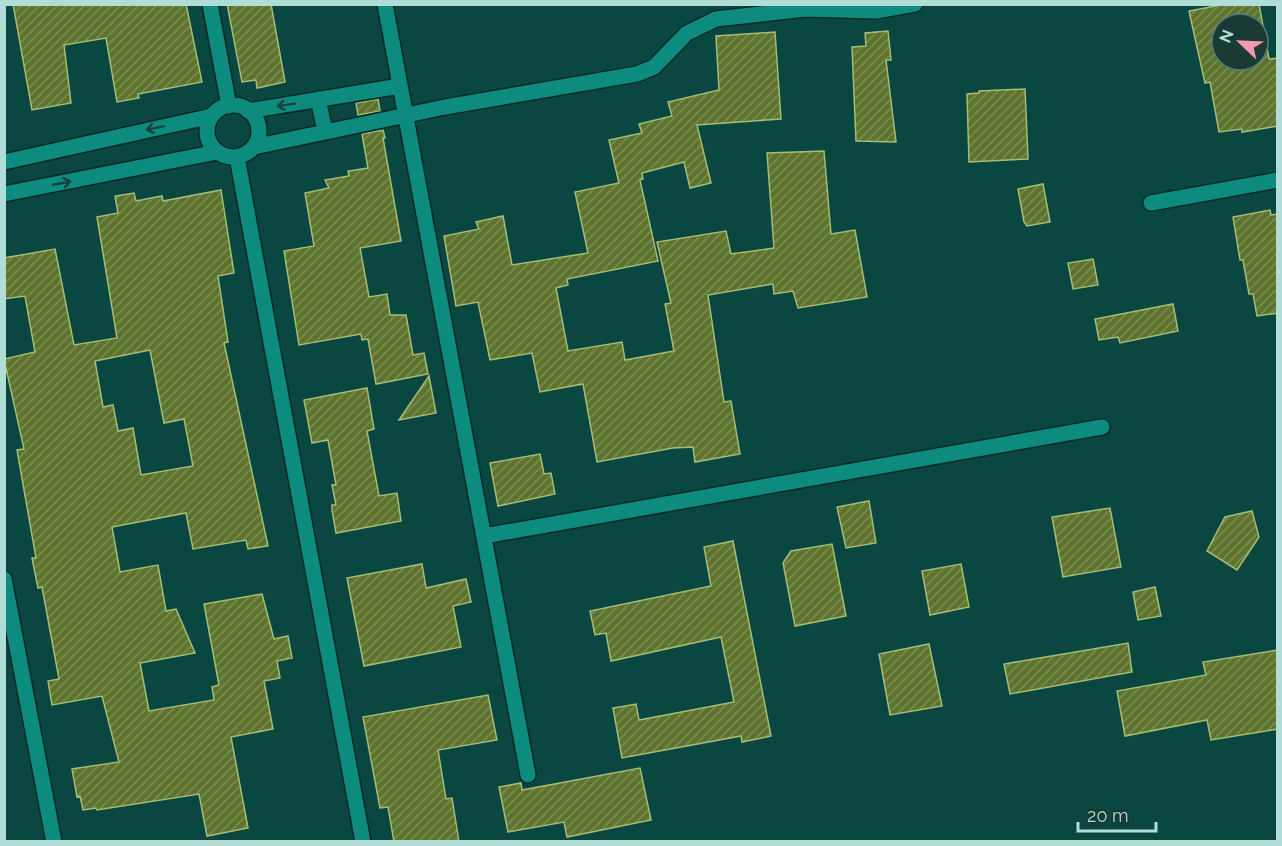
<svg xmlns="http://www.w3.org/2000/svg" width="1282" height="846" viewBox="0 0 1282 846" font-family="Raleway,sans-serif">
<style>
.building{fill:url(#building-hatch);stroke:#a5bd75;stroke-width:1.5;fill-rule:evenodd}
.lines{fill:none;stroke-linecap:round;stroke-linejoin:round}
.minor-casing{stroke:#082a26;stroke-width:18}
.minor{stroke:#0d8b7f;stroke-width:15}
.oneway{stroke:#18423c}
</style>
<defs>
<pattern id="building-hatch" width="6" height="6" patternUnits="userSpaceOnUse" patternTransform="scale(1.5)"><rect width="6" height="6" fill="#5e732d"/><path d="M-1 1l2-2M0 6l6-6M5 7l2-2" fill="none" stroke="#798d55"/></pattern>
</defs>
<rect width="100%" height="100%" fill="#0a4741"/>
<path class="building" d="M13,4H186L202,82L138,94L139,98L117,102L106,38L64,45L71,103L32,110Z
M227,4H271L285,82L257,88L256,80L242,82Z
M1226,4H1259L1269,59L1278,58V126L1242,132V129L1219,132L1210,82L1205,83L1189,11ZM1222,24H1258V60H1222Z
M888,31L891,60H886L896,142L856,141L852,47L866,46L865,33Z
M775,32L781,119L697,125L711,183L690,188L684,162L642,173L643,179L640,180L658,261L567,279L568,285L556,288L568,351L622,342L625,360L674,351L665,304L671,303L657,242L726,231L731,254L774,248L767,153L824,151L831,234L855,230L867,297L798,308L793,291L774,294L773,284L708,295L724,402L731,401L740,454L695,462L693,447L673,448L597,462L583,384L540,392L532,353L490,360L478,302L456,306L444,236L479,229L476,222L503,216L512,265L588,253L575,192L619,183L609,140L642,133L639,124L672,116L668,102L719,90L716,36Z
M1025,89L1028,159L969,162L967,94L979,93V91Z
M378,99L380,111L358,115L356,103Z
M383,130L385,138H383L401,241L360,248L369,297L387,294L390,315H406L413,355L424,353L428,374L376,384L368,339L362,340L361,334L299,345L284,251L314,246L305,193L329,188L325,180L349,176L348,171L368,168L362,134Z
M1043,184L1050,222L1027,226L1024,222L1018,189Z
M221,190L234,273L218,276L228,342L224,343L268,546L248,549L246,540L193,549L186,513L112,527L120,572L158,565L166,611L176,609L195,653L140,663L149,711L214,700L212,687L219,685L204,604L262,594L274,639L288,636L292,658L277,661L280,678L264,681L273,729L231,737L248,828L207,836L199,794L97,810L96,808L83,810L80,796L77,797L72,769L119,762L102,696L52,705L48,681L59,679L42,587L38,588L32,558H36L17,450L24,449L4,359L35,352L25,296L4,299V258L55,249L74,345L117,338L97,217L118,213L115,196L134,193L136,201L162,196L163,201ZM150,350L164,423L184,419L193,466L141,475L133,428L118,431L113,405L103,407L95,361Z
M1270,210L1271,215L1278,214V313L1257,316L1253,294H1249L1243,260H1240L1233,217Z
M1093,259L1098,285L1073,289L1068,263Z
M1173,304L1178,331L1120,343L1118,337L1099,340L1095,319Z
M429,376L436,413L399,420Z
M367,388L374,429L367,431L379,496L397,493L401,521L336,533L332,510V505H336L332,485H336L328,440L312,443L304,400Z
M540,454L544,474L551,473L555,494L498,506L490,463Z
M869,501L876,543L846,548L837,507Z
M1110,508L1121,567L1063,577L1052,517Z
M1252,511L1259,537L1237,570L1207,551L1225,517Z
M733,541L771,736L742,742L741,736L622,758L613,708L636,704L639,720L734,702L721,637L611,661L606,633L595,635L590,611L711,586L704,547Z
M832,544L846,616L795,626L783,563L791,551Z
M422,564L426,588L466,579L471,602L453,606L461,647L364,666L347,578Z
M961,564L969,607L930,615L922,571Z
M1155,587L1161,616L1138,620L1133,592Z
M1128,643L1132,672L1010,694L1004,664Z
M929,644L942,706L890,715L879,654Z
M1278,650V729L1211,740L1207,720L1125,736L1117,691L1206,675L1203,662Z
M488,695L497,740L438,750L446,799L452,798L459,842H394L388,807L380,808L363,717Z
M640,768L651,820L567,837L564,822L508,832L499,787L521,783L522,790Z"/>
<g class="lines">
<defs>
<path id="minor" d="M210,4L229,106
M385,4L528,775
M318,99L325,131
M207 131a26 26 0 1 1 52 0a26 26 0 1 1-52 0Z
M248,111L400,86
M254,147L445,107L637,74L654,67L687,33L716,19L805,9L876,11L915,4
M237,157L363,842
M4,162L212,116
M4,194L217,152
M1151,203L1278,180
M484,536L1102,427
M4,579L54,842"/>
</defs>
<use href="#minor" class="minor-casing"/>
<use href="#minor" class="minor"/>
</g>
<defs><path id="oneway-shaft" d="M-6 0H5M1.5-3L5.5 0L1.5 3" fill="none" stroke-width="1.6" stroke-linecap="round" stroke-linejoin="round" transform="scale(1.5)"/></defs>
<g class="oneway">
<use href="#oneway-shaft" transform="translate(286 105) rotate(171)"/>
<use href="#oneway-shaft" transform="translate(155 128) rotate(168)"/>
<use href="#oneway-shaft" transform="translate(62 183) rotate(-11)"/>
</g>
<rect width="1282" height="846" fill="none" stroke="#b0ded7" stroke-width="12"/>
<g transform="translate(1240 42) rotate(293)"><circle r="28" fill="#193a35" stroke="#557c76" stroke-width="1.5"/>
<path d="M0-4.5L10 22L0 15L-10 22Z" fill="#f29ab0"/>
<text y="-9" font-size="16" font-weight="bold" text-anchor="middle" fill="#b0ded7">N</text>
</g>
<path d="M1078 822v9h78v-9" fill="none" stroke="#b0ded7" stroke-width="3"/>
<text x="1087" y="822" font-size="18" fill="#b0ded7" stroke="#193a35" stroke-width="4.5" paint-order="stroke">20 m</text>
</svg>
